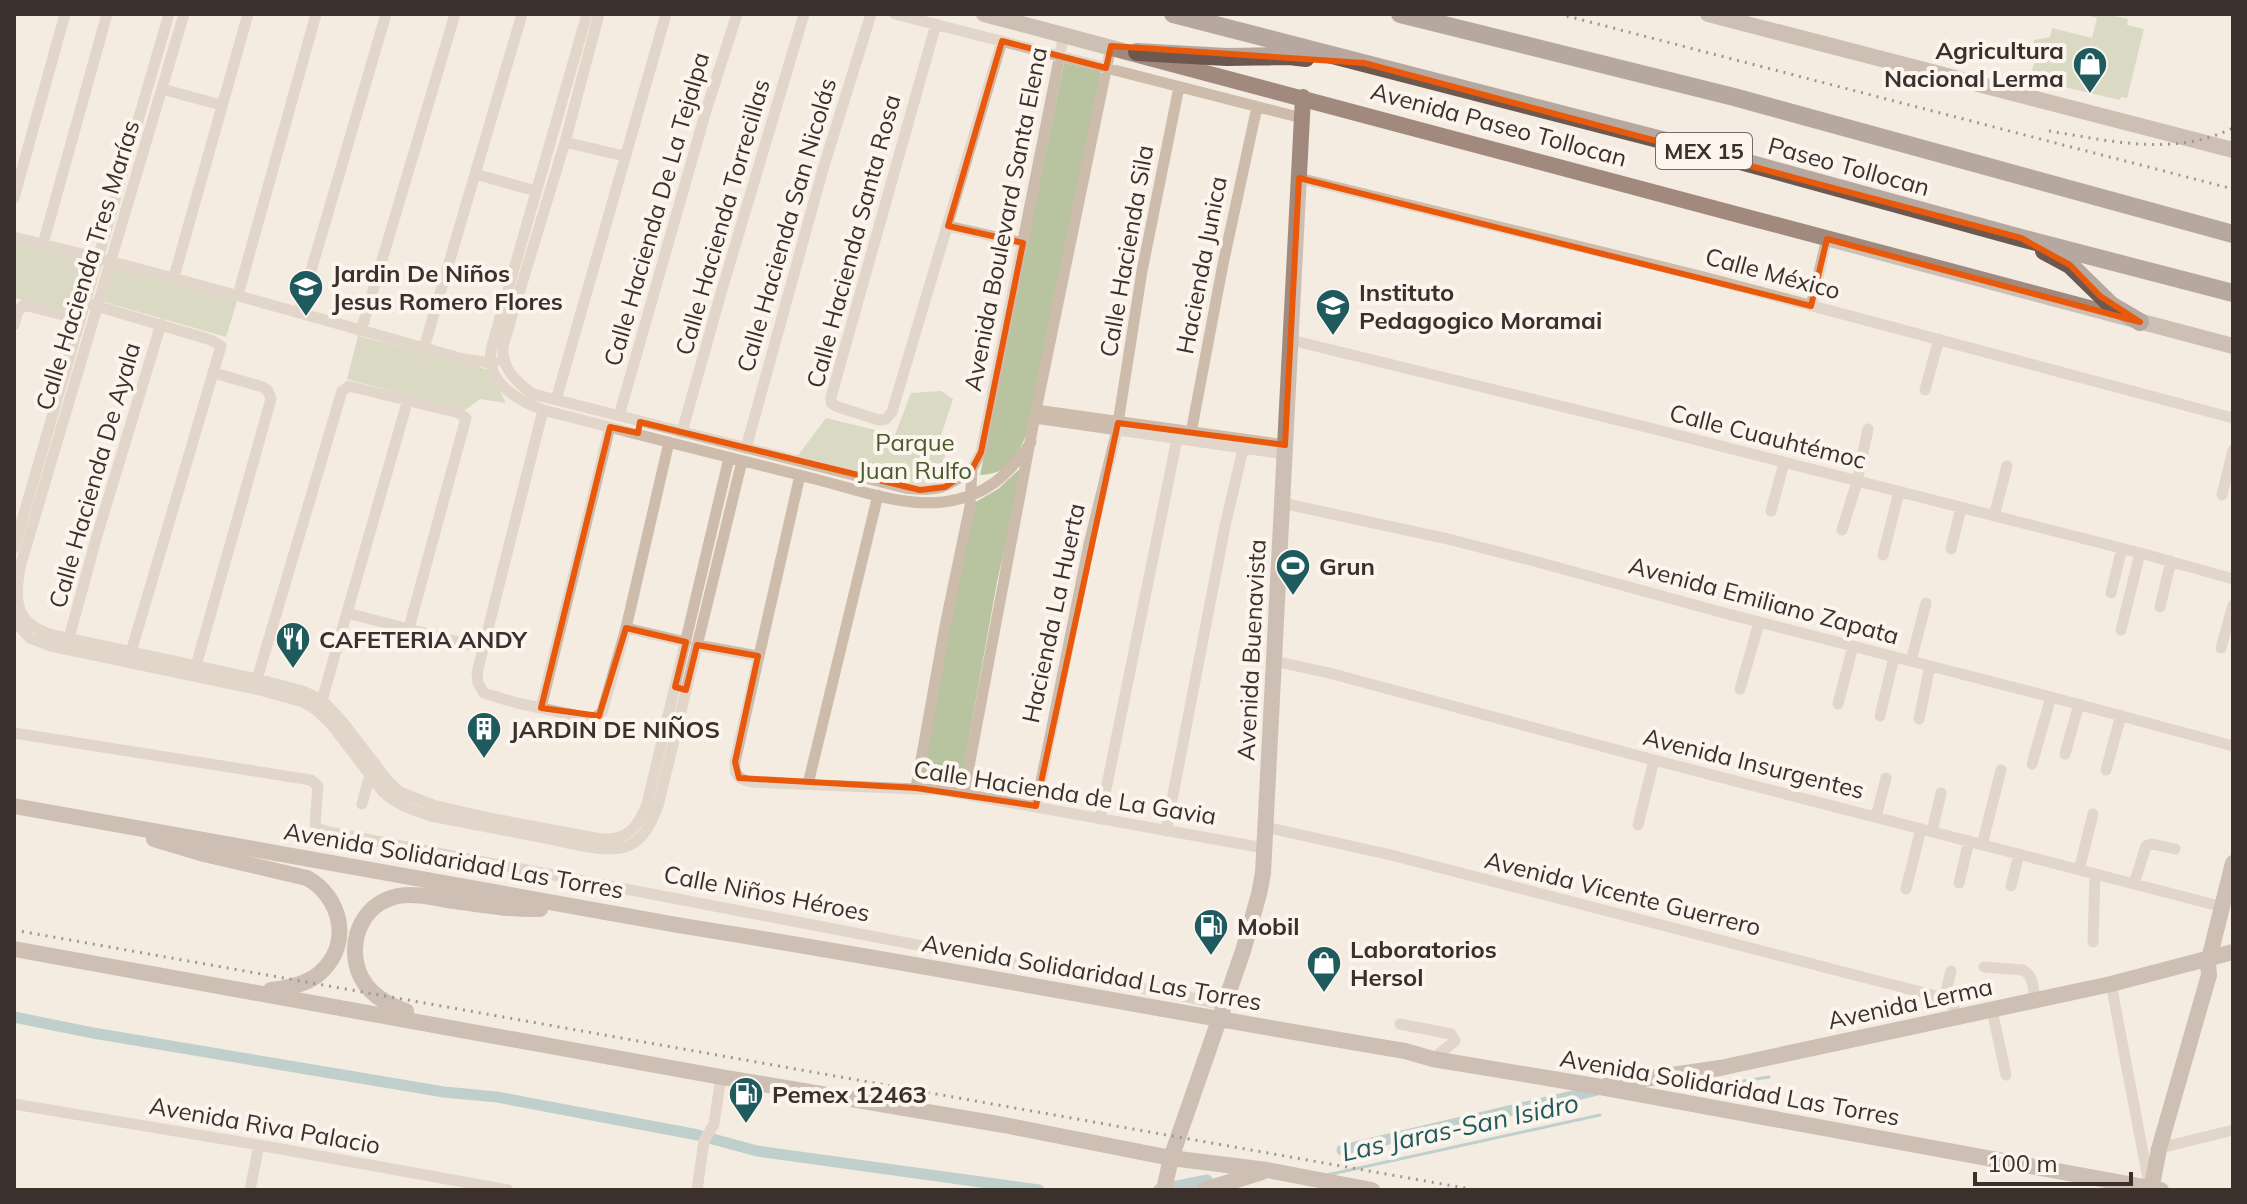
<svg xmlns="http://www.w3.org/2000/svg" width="2247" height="1204" viewBox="0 0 2247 1204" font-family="Mulish,sans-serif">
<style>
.green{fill:#b8c4a0}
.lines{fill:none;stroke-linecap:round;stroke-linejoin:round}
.stream{stroke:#7fb0b2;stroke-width:3}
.canal{stroke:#7fb0b2;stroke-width:11}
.minor{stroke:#cdbbac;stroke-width:11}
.secondary{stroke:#a18a7d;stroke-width:16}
.trunk{stroke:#6c584f;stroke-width:18}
.rail{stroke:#3b302b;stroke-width:3;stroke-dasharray:2 6;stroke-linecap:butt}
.marked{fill:none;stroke:#e8590c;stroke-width:6;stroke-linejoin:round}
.labels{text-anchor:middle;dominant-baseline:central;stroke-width:8;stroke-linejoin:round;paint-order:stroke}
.shield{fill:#fbf5ee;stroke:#756b66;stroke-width:2}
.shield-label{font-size:22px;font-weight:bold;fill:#3b302b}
.poi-label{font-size:24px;font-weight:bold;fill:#3b302b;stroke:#fbf5ee;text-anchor:start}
.street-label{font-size:24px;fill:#3b302b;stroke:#fbf5ee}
.park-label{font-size:24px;fill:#4a5a2e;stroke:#fbf5ee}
.water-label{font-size:26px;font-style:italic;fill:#1f5a5e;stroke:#fbf5ee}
</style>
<rect width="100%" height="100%" fill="#f4ebe1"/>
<path class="green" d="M2082,14H2106L2128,19L2127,25L2144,29L2127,98L2121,97L2120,100L2030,79L2034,63L2028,62L2034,40L2050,37L2052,28L2092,38L2097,18Z
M1064,63L1101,71L1026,435C1016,459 1007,474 980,475Z
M14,241L89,259L76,313L14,298Z
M112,263L238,298L226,337L101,301Z
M358,336L489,370L506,403L480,399L465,410L347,379Z
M941,391L953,399L939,442L945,456L938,482L918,484L796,458L826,418L895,435L911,393Z
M1024,465L997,582L961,782L921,779L972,504L998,489Z"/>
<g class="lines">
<path class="stream" d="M1686,1090L1769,1077
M1327,1175L1600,1115"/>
<path class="canal" d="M14,1017L93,1033L444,1092L497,1097L698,1135L757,1151L1039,1190
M1342,1150L1598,1090
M1158,1190L1207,1180"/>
<path class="minor" d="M184,14L20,567C14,602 15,624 53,635L257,679L303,691L322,700L342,721L388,781L398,791L407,795L433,805L489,818L601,839C629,840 637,828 647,804L729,458
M587,14L492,346C491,352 489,359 491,365C496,389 523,402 543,410C632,433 722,456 811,478C853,488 900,507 943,502C985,497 1009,475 1031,442
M599,14L565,142L503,346C501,368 516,382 533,394L905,488C937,492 946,488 972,469
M895,14L1302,118
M936,24L831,397V403L838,407L879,420L886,419L892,412L1002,41
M162,89L221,105
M565,142L624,156
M475,174L536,191
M1299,178L1700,276L2233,418
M14,198L65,14
M948,226L1023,243
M14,237C165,274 314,317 463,359L490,363L495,362
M43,244L107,14
M174,277L248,14
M238,295L316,14
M93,305L211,340L221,346L131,652
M1811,306L1827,238
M299,312L386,14
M14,325L18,311L24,305L80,319
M361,331L455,14
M1291,340L1646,427L2144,554L2233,579
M424,348L522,14
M1925,390L1939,339
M556,400L666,14
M543,410L477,673L478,683L484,693L517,703L593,719L602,712L626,628L669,442
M1036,410L1285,445
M619,416L705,114L737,14
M1035,418L1285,454
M1118,423L1142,271L1179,87
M682,432L721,293L804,14
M1191,433L1223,264L1257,107
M746,448L823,169L871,14
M800,475L735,762C734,775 738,779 751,782L941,790L1264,848
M2222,495L2233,450
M1282,503L1448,539L1534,561L1724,613L2051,697L2233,746
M1771,511L1784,463
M1994,516L2007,466
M1842,530L1857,482L1868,429
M14,548L169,14
M1951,549L1961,508
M1883,555L1899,492
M2111,593L2122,548
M2160,607L2171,561
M347,613L482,648
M14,621L30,638L51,646L260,690L303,702L315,709L331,724L383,792C397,805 413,810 431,816C469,823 507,831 545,838C567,843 604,853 625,847C644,841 651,823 658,806L742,461
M626,628L686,642
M2121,630L2140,553
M69,638L96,539L161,324
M697,645L758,656
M2221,648L2233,605
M1274,661L1329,673L1654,760L2223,907
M1911,661L1926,603
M196,666L271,399L268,391L263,387L214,373
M257,679L342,391L349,386L459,413L466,418L409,628
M1740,689L1759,623
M322,700L408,399
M1838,704L1853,646
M541,708L610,427
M1880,716L1894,657
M1919,719L1930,666
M14,733L311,780L318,786L315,824L317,828L329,832L1188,997L1225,1005
M2065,754L2079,704
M2032,764L2051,697
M2106,770L2121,715
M808,784L878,495
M916,788L945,626L970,506L972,469L981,452L1064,34
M964,793L1036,410L1111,46
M362,804L368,782L372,775
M1036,806L1089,544L1117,430
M1876,817L1886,778
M1100,819L1177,439
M1638,825L1654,760
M1265,827L1391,855L1944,998L1951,1002L1959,1017
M1166,831L1225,526L1243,449
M1932,832L1941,793
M1982,845L2001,770
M2079,870L2093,814
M1959,883L1969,841
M2134,884L2146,846L2152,844L2175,849
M2011,886L2019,854
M1906,889L1921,829
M2093,942L2095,874
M1984,967L2023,970C2034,976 2033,989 2035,1000
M2111,984L2149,1184
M1944,998L1951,971
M1992,1010L2006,1075
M1400,1024L1451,1034L1455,1041L1433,1059
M14,1104L259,1145L508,1190
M2156,1149L2233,1130
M250,1190L259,1145
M697,1190L704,1141L714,1124L721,1077"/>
<path class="secondary" d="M984,14C1401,121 1816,238 2233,346
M1708,14L2233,150
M14,806L683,926C924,964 1164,1011 1405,1051L1433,1059L1595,1086L2161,1190
M154,839L204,854L307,878C340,896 352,941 323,970C310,984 289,988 271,990
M14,949L721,1077L1004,1125L1171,1158L1267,1170L1372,1190
M406,1011C382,1003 361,989 356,962C351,932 366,903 398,896C413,893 431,897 447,900C477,904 508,910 540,909
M1609,1084L1720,1068L2111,984L2233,952
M1164,1190L1171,1158L1243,951L1259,894L1263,873L1303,97
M1204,1190L1262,1172
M2151,1190L2159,1149L2209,975L2208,963L2233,863"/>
<path class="trunk" d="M1173,14L1693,148L2021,238L2233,293
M1400,14L1734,97L2233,234
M1137,52L1227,57L1289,56L1306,58
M2044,251L2070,265L2111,305L2140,322"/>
<path class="rail" d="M1559,14L2233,189
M2049,131C2111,141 2174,157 2233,128
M14,930L1476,1190"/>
</g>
<path d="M0 0H2247V1204H0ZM1002,41L1106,68L1111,46L1364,63L2021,238L2070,265L2100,296L2140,322L1827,239L1811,306L1299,178L1285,445L1118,423L1036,806L916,788L739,778L735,762L758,656L697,645L686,690L675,687L686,642L626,628L599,716L541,708L610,427L638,433L640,422L920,490L945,487L972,469L981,452L1023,243L948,226Z" fill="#f4ebe1" fill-opacity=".55" fill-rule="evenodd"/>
<path class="marked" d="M1002,41L1106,68L1111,46L1364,63L2021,238L2070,265L2100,296L2140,322L1827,239L1811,306L1299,178L1285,445L1118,423L1036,806L916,788L739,778L735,762L758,656L697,645L686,690L675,687L686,642L626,628L599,716L541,708L610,427L638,433L640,422L920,490L945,487L972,469L981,452L1023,243L948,226Z"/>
<defs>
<symbol id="shop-pin" viewBox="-11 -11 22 30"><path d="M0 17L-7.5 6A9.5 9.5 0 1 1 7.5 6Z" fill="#1f5a5e" stroke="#fbf5ee"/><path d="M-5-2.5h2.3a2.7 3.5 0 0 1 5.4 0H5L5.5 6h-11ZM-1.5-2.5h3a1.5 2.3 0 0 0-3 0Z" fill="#fff"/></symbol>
<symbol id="school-pin" viewBox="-11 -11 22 30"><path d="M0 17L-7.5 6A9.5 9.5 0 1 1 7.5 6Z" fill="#1f5a5e" stroke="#fbf5ee"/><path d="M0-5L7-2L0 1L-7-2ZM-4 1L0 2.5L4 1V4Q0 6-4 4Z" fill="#fff"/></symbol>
<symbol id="stadium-pin" viewBox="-11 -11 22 30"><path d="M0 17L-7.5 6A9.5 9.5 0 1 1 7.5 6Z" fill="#1f5a5e" stroke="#fbf5ee"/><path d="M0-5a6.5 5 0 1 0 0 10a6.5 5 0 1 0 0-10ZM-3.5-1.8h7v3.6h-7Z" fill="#fff"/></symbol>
<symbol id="restaurant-pin" viewBox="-11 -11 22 30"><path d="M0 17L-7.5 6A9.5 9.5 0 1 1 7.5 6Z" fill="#1f5a5e" stroke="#fbf5ee"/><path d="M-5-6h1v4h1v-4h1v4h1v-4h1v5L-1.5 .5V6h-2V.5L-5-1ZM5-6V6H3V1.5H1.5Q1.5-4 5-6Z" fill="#fff"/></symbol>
<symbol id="building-pin" viewBox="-11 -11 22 30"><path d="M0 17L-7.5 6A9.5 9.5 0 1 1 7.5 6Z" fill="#1f5a5e" stroke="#fbf5ee"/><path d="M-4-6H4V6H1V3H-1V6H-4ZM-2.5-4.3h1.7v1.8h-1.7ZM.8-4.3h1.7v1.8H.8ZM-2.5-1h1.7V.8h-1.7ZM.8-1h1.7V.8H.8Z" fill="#fff"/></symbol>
<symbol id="fuel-pin" viewBox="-11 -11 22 30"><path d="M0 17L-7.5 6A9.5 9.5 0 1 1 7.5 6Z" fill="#1f5a5e" stroke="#fbf5ee"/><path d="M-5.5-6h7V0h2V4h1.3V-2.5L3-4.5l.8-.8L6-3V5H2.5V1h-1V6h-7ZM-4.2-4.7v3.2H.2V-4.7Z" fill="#fff"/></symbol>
</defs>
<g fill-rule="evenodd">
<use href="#shop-pin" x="2070" y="44" width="40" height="54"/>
<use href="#school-pin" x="286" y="267" width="40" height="54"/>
<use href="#school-pin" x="1313" y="286" width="40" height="54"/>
<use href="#stadium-pin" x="1273" y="546" width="40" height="54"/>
<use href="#restaurant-pin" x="273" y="619" width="40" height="54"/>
<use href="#building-pin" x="464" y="709" width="40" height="54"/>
<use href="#fuel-pin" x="1191" y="906" width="40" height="54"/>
<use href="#shop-pin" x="1304" y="943" width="40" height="54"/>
<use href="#fuel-pin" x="726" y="1074" width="40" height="54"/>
</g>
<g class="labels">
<rect class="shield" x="1656" y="133" width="96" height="36" rx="6"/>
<g class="shield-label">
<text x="1704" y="151">MEX 15</text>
</g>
<g class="poi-label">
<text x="2064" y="50" text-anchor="end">Agricultura<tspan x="2064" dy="28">Nacional Lerma</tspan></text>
<text x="332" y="273">Jardin De Niños<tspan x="332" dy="28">Jesus Romero Flores</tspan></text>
<text x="1359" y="292">Instituto<tspan x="1359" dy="28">Pedagogico Moramai</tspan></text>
<text x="1319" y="566">Grun</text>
<text x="319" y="639">CAFETERIA ANDY</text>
<text x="510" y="729">JARDIN DE NIÑOS</text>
<text x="1237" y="926">Mobil</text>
<text x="1350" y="949">Laboratorios<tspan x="1350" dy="28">Hersol</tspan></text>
<text x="772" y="1094">Pemex 12463</text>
</g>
<g class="street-label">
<text transform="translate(1499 124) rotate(15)">Avenida Paseo Tollocan</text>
<text transform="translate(1849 166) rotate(15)">Paseo Tollocan</text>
<text transform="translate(656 209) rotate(-74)">Calle Hacienda De La Tejalpa</text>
<text transform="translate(722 217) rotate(-74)">Calle Hacienda Torrecillas</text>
<text transform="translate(1005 219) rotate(-79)">Avenida Boulevard Santa Elena</text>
<text transform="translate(786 225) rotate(-74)">Calle Hacienda San Nicolás</text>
<text transform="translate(853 241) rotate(-75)">Calle Hacienda Santa Rosa</text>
<text transform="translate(1126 251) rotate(-80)">Calle Hacienda Sila</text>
<text transform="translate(87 265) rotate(-73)">Calle Hacienda Tres Marías</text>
<text transform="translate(1201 265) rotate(-79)">Hacienda Junica</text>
<text transform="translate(1773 273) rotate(15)">Calle México</text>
<text transform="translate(1768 436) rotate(14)">Calle Cuauhtémoc</text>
<text transform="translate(94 475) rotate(-74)">Calle Hacienda De Ayala</text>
<text transform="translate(1764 600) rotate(15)">Avenida Emiliano Zapata</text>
<text transform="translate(1053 613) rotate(-78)">Hacienda La Huerta</text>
<text transform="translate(1251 650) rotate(-87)">Avenida Buenavista</text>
<text transform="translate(1754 763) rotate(14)">Avenida Insurgentes</text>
<text transform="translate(1065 792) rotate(9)">Calle Hacienda de La Gavia</text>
<text transform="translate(454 860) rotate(10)">Avenida Solidaridad Las Torres</text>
<text transform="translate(767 893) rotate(11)">Calle Niños Héroes</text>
<text transform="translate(1623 893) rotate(14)">Avenida Vicente Guerrero</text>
<text transform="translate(1092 972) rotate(10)">Avenida Solidaridad Las Torres</text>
<text transform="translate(1910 1003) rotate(-12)">Avenida Lerma</text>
<text transform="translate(1730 1087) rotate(10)">Avenida Solidaridad Las Torres</text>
<text transform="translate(265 1125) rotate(10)">Avenida Riva Palacio</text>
</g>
<g class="park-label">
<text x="915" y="442">Parque<tspan x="915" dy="28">Juan Rulfo</tspan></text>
</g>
<g class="water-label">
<text transform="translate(1460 1127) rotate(-12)">Las Jaras-San Isidro</text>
</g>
</g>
<rect width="2247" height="1204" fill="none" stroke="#3b302b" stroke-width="32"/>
<path d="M1975 1172v12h156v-12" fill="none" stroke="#3b302b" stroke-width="4"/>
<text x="1987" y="1172" font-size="24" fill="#3b302b" stroke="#fbf5ee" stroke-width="6" paint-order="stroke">100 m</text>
</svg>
